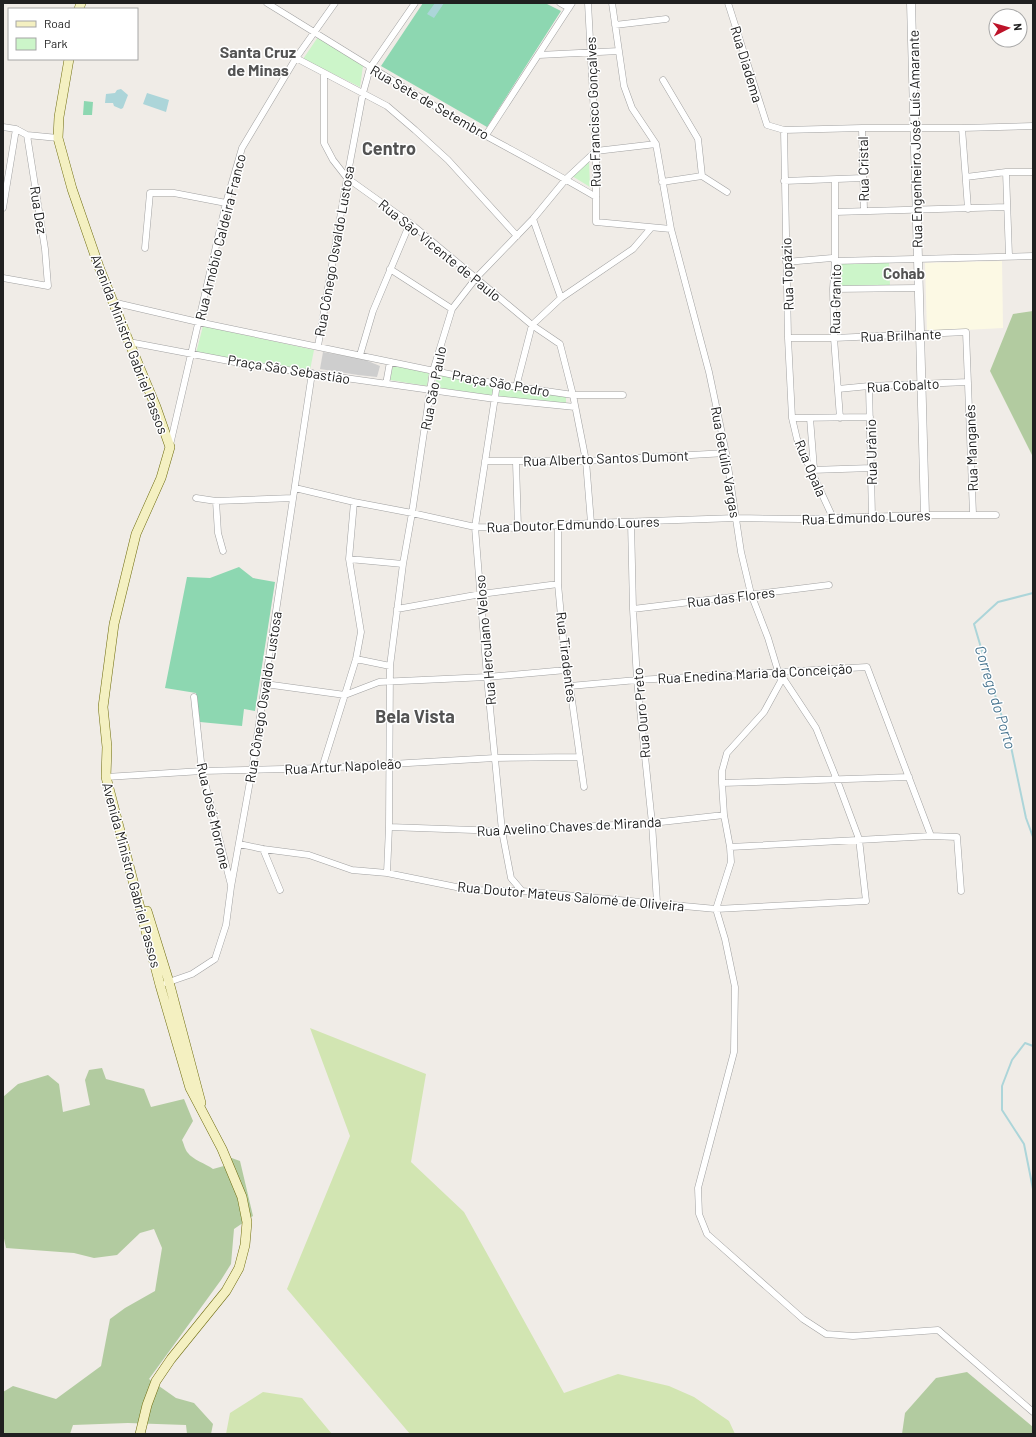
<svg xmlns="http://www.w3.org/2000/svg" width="1036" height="1437" viewBox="0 0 1036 1437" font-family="Barlow,sans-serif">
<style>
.education{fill:#fcf9e4}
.religious{fill:#cecece}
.grass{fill:#d2e5b2}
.forest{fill:#b2cba0}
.park{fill:#ccf5c9}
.pitch{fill:#8dd7b1}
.water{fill:#acd5d9}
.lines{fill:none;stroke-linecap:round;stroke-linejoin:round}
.stream{stroke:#acd5d9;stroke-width:2}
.minor-casing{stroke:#a1a1a1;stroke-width:7}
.tertiary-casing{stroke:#a1a1a1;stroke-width:9}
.secondary-casing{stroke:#6f6d0f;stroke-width:10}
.minor{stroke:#fff;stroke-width:6}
.tertiary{stroke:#fff;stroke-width:8}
.secondary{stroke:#f4f0c1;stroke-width:9}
.labels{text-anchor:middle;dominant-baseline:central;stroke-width:3;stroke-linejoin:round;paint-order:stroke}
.street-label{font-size:14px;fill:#202020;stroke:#fff}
.neighbourhood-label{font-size:15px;font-weight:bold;fill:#535353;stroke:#fff}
.water-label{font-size:15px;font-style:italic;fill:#4b7791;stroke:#fff}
.quarter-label{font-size:16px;font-weight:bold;fill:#535353;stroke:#fff}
.district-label{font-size:18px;font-weight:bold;fill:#535353;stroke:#fff}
</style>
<rect width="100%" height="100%" fill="#f0ece7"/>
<path class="education" d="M1002,261L1003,328L927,332L925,263Z"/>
<path class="religious" d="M323,352L363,359L380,366L377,377L358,375L320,369Z"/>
<path class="grass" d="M310,1028L426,1074L411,1162L464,1212L564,1393L618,1374L669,1386L694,1397L729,1421L735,1434H410L287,1289L350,1136Z
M263,1392L302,1398L332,1434H226L230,1413Z"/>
<path class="forest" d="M1033,311V457L990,371L1013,314Z
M102,1068L106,1079L144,1089L151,1107L184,1099L193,1121L182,1140C184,1144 185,1150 188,1153C192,1159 206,1164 213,1169L231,1164L226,1156L240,1161L253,1216L234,1229L231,1264L221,1280L149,1379L176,1398L194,1403L213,1424L211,1434H187L186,1425L128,1423L73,1425L70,1434H3V1392L13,1386L56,1399L101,1366L110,1319L125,1308L155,1291L162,1248L154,1229L140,1233L117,1255L94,1258L74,1253L6,1248L3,1234V1097L18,1084L48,1075L59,1084L63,1112L90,1105L85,1080L89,1070Z
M967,1372L1033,1427V1434H902L905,1413L936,1378Z"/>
<path class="park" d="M318,37L363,66L360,87L303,59Z
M589,159L590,187L572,176Z
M889,261L890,286L838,288L837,263Z
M203,326L314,350L310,370L196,353Z
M393,365L429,373L427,386L390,380Z
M437,375L494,385L492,396L435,387Z
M500,386L566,396V405L498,397Z"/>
<path class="pitch" d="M423,3H545L561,11L487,127L381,66Z
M84,101L93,102L92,115H83Z
M239,567L253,578L275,582L255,711L244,709L242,726L200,722L196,693L165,688L187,577L210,578Z"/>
<path class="water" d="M435,3H444L434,18L427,14Z
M121,89L128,95L123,108L121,109L114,106L113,103H105L106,94L115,93L117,90Z
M147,93L169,100L166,112L143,104Z"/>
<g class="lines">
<path class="stream" d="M1033,593L998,602L974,624L995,695L1010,742L1026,818L1033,837
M1033,1046L1025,1043L1012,1060L1002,1086V1110L1024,1144L1033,1189"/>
<defs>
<path id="minor" d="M267,3C337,46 406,90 477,131C517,153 557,174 596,197
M560,3L569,8
M588,3L596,151V222L671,229
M612,3L624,86L632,108L656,144L671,229L709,372L726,453L741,552L751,594L768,638L781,681L764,712L727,753L722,771V783L724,815L730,847L731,862L716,909
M728,3L767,125L784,130L862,128H962L1033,126
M615,25L666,19
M539,55L619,51
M296,58L387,106L415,130L448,160L517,236
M324,73V143L333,160L347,178L410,223L532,325L560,344L573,395L586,461L591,523
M3,127L16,129L27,135L58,138
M862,128L864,211
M962,128L968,209
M784,130L788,338L792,418L797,439L803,453L833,518
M486,135L572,3
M1006,172L1009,256
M702,176L727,192
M966,177L1006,172H1033
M835,180V261L833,289L834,338L840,418
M784,181L863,178
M662,182L702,176L698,139L663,80
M3,208L16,129
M835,212L1007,207
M533,219L561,298
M145,248L150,193H174L226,203
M786,262L832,258L835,261L1033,256
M390,269L452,309
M3,278L48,286L45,249L27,135
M833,289L918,288
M112,302L198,322L497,384L573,395H623
M788,338H834L966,332L973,514
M129,342L245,364L495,399L575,407
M318,346L347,178L363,93L370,68L415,3
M360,355L373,311L410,223
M386,384L390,362
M497,384L475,527L487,677L502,831L511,878L522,891
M869,386L872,517
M516,387L532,325L561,298L633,249L651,228
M838,389L869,386L968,382
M792,418L870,417
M810,418L814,469
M170,445L226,203L242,148L296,58L335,3
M485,461H586L726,453
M516,462L518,528
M811,470L872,468
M295,488L354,502L412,513L475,527L518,528L591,523L736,518L800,519L925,515H996
M196,498L216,501L293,498
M216,501L218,533L223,551
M631,522L633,609L637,680L652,823L657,903
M558,526V584L566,670L570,686L584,787
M349,559L403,564
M397,609L481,594L558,584
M633,609L829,585
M356,659L390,666
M265,684L345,695L379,682L487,677L566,670
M570,686L637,680L867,667L931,836L957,837L961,891
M194,697L202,771L231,885
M322,768L356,659L361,632L349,559L354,502
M106,777L202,771L322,768L495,758L580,757
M722,783L909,777
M389,827L502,831L652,823L724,815
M239,844L263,849L309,855L352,870L387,873L471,890L522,891L716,909L866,901L859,839L837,780L816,728L781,675
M730,847L931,836
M263,849L280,890
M387,873L389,827L390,666L403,564L412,513L433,371L452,309L476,278L533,219L566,179L596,151L656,144
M716,909L725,939L735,987L734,1052L698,1188L699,1214L707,1234L803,1319L826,1334L853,1336L938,1330L1033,1412
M166,983L192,974L215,959L226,925L231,887L252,770L312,373"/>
<path id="tertiary" d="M911,3L925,515"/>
<path id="secondary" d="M79,9L81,3
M69,59L59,117L58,138L72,189L99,267L129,342L156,407L170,447L161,478L136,534L114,624L103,707L107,747L106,777L160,985L190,1088L222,1149L242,1197L247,1222L245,1245L239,1268L226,1291L171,1359L156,1381L147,1405L140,1434
M147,911L169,982L201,1103"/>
</defs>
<use href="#minor" class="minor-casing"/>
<use href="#tertiary" class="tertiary-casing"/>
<use href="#secondary" class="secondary-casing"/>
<use href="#minor" class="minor"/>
<use href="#tertiary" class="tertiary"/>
<use href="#secondary" class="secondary"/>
</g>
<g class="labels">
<g class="street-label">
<text transform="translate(747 64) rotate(73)">Rua Diadema</text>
<text transform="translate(430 102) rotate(30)">Rua Sete de Setembro</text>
<text transform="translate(593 112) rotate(-92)">Rua Francisco Gonçalves</text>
<text transform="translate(915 139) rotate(-91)">Rua Engenheiro José Luís Amarante</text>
<text transform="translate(863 169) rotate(-91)">Rua Cristal</text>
<text transform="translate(39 210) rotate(81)">Rua Dez</text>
<text transform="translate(220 237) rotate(-76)">Rua Arnóbio Caldeira Franco</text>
<text transform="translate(440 250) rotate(39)">Rua São Vicente de Paulo</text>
<text transform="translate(334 251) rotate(-80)">Rua Cônego Osvaldo Lustosa</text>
<text transform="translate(787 274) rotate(-92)">Rua Topázio</text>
<text transform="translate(835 299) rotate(-89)">Rua Granito</text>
<text transform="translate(901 335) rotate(-2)">Rua Brilhante</text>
<text transform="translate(130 344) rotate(69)">Avenida Ministro Gabriel Passos</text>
<text transform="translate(289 369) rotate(9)">Praça São Sebastião</text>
<text transform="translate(501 383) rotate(10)">Praça São Pedro</text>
<text transform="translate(903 385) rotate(-3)">Rua Cobalto</text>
<text transform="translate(433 388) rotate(-79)">Rua São Paulo</text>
<text transform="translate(971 448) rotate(-92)">Rua Manganês</text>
<text transform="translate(871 452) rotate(-91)">Rua Urânio</text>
<text transform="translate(606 458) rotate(-2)">Rua Alberto Santos Dumont</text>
<text transform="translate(726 462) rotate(80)">Rua Getúlio Vargas</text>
<text transform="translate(811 468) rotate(67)">Rua Opala</text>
<text transform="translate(866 517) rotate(-2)">Rua Edmundo Loures</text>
<text transform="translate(573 524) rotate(-2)">Rua Doutor Edmundo Loures</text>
<text transform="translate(731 597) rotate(-7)">Rua das Flores</text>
<text transform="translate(485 640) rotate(-95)">Rua Herculano Veloso</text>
<text transform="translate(567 657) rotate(83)">Rua Tiradentes</text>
<text transform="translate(755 673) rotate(-3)">Rua Enedina Maria da Conceição</text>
<text transform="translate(263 697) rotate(-81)">Rua Cônego Osvaldo Lustosa</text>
<text transform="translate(641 713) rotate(-95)">Rua Ouro Preto</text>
<text transform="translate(343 766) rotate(-3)">Rua Artur Napoleão</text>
<text transform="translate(214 816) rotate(77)">Rua José Morrone</text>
<text transform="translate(569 826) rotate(-3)">Rua Avelino Chaves de Miranda</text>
<text transform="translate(132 875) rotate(75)">Avenida Ministro Gabriel Passos</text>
<text transform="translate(571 896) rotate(5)">Rua Doutor Mateus Salomé de Oliveira</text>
</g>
<g class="neighbourhood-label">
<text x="904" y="273">Cohab</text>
</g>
<g class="water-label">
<text transform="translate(996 697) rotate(73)">Corrego do Porto</text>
</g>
<g class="quarter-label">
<text x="258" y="51">Santa Cruz<tspan x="258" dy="18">de Minas</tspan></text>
</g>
<g class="district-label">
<text x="389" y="148">Centro</text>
<text x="415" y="716">Bela Vista</text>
</g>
</g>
<rect width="1036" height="1437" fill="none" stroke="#202020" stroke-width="8"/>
<rect x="8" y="8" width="130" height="52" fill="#ffffff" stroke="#a6a6a6"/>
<rect x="16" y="21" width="20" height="6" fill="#f4f0c1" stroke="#a6a6a6"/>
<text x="44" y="28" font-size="12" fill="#202020">Road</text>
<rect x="16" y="38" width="20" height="12" fill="#ccf5c9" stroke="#a6a6a6"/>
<text x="44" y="48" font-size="12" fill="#202020">Park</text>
<g transform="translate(1008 28) rotate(84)"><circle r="19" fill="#ffffff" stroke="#a6a6a6"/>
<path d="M0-3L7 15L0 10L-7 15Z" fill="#bd1329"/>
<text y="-6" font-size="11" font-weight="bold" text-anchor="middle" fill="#202020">N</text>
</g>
</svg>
